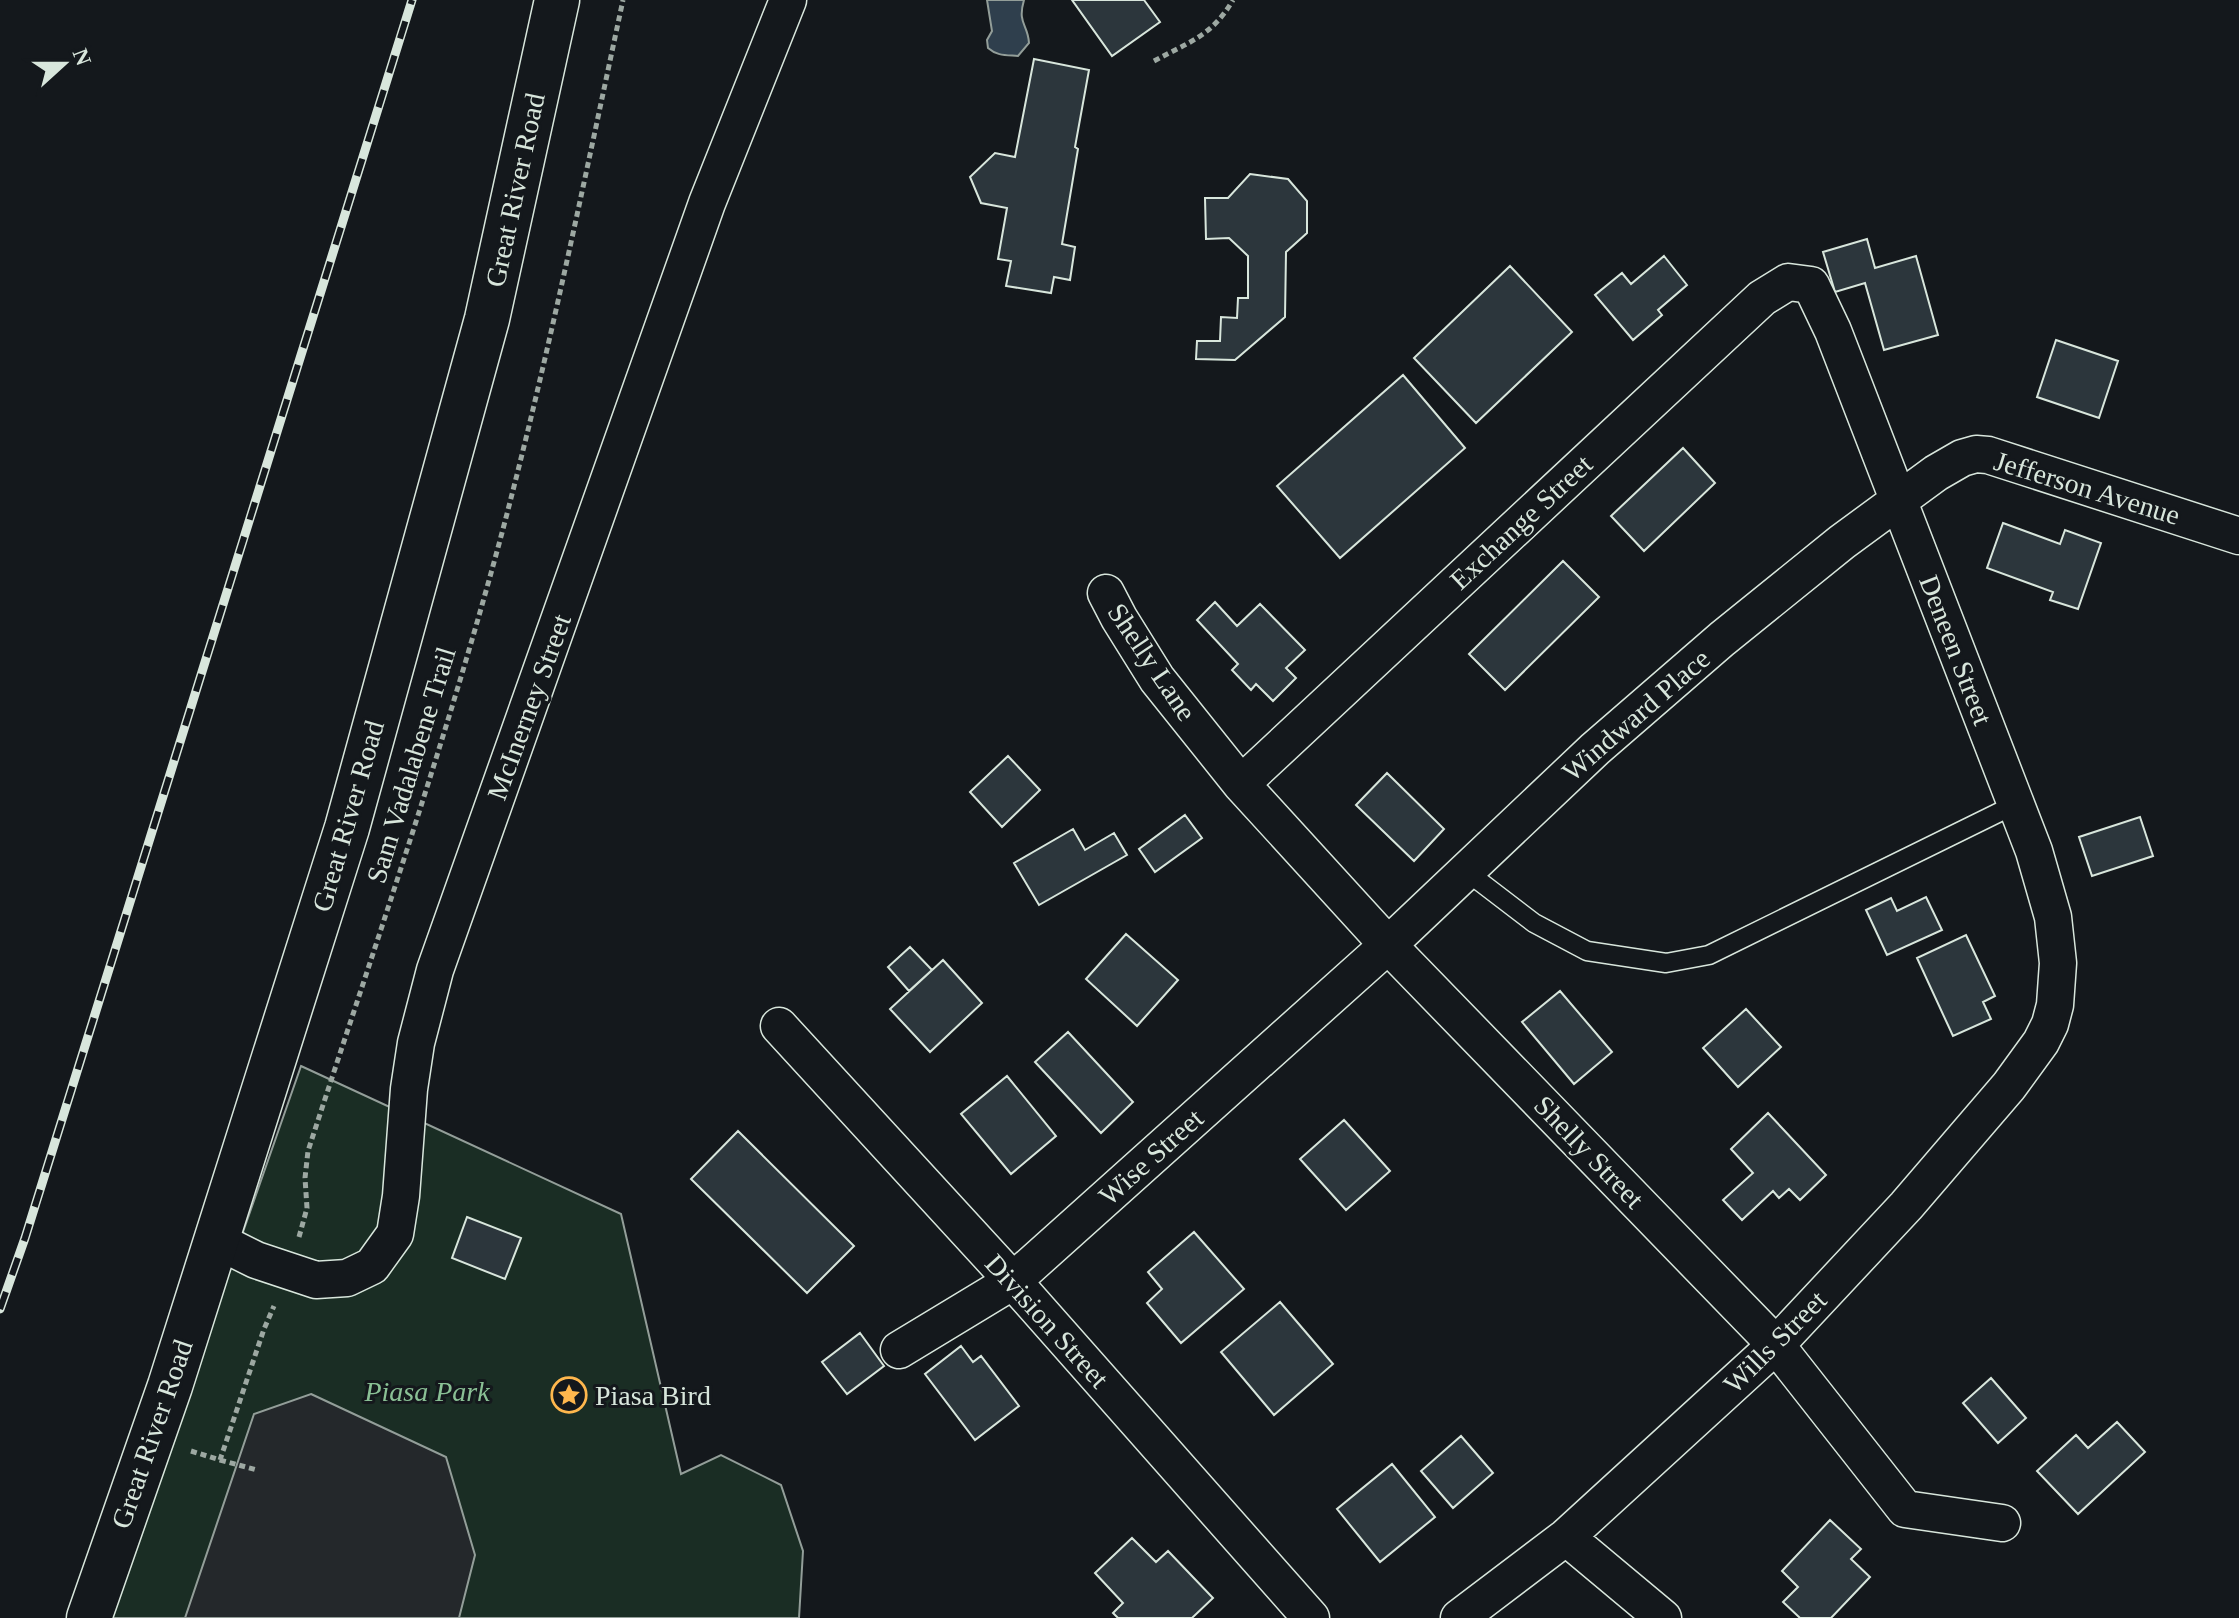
<svg xmlns="http://www.w3.org/2000/svg" width="2239" height="1618" viewBox="0 0 2239 1618" font-family="'Times New Roman',serif">
<style>
.green{fill:#1a2d24;stroke:#939e99;stroke-width:2}
.parking{fill:#24282b;stroke:#939e99;stroke-width:2}
.water{fill:#2f3f4d;stroke:#939e99;stroke-width:2}
.building{fill:#2c363c;stroke:#d8e6dc;stroke-width:2}
.lines{fill:none;stroke-linecap:round;stroke-linejoin:round}
.service-casing{stroke:#d8e6dc;stroke-width:21}
.minor-casing{stroke:#d8e6dc;stroke-width:39}
.primary-casing{stroke:#d8e6dc;stroke-width:47}
.path{stroke:#9da8a2;stroke-width:5;stroke-dasharray:6 4;stroke-linecap:butt}
.service{stroke:#14181c;stroke-width:18}
.minor{stroke:#14181c;stroke-width:36}
.primary{stroke:#14181c;stroke-width:44}
.rail-casing{stroke:#d8e6dc;stroke-width:9}
.rail{stroke:#14181c;stroke-width:6;stroke-dasharray:18;stroke-linecap:butt}
.labels{text-anchor:middle;dominant-baseline:central;stroke-width:6;stroke-linejoin:round;paint-order:stroke}
.street-label{font-size:28px;fill:#d8e6dc;stroke:#14181c}
.park-label{font-size:28px;font-style:italic;fill:#8ac095;stroke:#14181c}
.poi-label{font-size:28px;fill:#d8e6dc;stroke:#14181c;text-anchor:start}
</style>
<rect width="100%" height="100%" fill="#14181c"/>
<path class="green" d="M301,1066L621,1214L681,1474L721,1455L781,1485L803,1551L799,1618H108Z"/>
<path class="parking" d="M311,1394L446,1457L475,1555L459,1618H185L254,1414Z"/>
<path class="water" d="M987,0H1024C1017,24 1028,24 1029,43L1018,56C1006,55 997,56 988,48L987,40L992,31Z"/>
<path class="building" d="M1072,0H1144L1160,22L1112,56Z
M1034,59L1089,70L1075,147L1078,149L1062,244L1075,247L1070,280L1054,277L1051,293L1006,286L1011,261L998,259L1007,208L981,203L970,177L995,153L1015,157Z
M1250,174L1288,179L1307,201V233L1286,252L1285,317L1235,360L1196,359L1197,341H1220L1221,317L1237,318L1238,298H1248V256L1229,238L1206,239L1205,198H1228Z
M1867,239L1875,268L1916,256L1938,335L1884,350L1865,283L1835,292L1823,252Z
M1664,256L1687,285L1658,310L1662,315L1633,340L1595,295L1622,273L1631,284Z
M1510,266L1572,332L1476,423L1414,358Z
M2056,340L2118,361L2099,418L2037,397Z
M1403,375L1465,448L1340,558L1277,486Z
M1683,448L1715,483L1644,551L1611,516Z
M2003,523L2060,544L2065,530L2101,543L2078,609L2050,600L2053,592L1987,568Z
M1563,561L1599,597L1505,690L1469,654Z
M1215,602L1237,626L1260,604L1305,650L1286,668L1296,678L1273,701L1256,684L1251,690L1232,670L1238,664L1197,620Z
M1008,756L1040,790L1002,827L970,792Z
M1387,773L1444,829L1414,861L1356,805Z
M1185,815L1202,838L1155,872L1139,849Z
M2140,817L2153,856L2092,876L2079,837Z
M1073,829L1085,850L1114,833L1127,855L1039,905L1014,863Z
M1926,897L1942,930L1887,955L1866,910L1891,898L1897,911Z
M1126,934L1178,980L1137,1026L1086,979Z
M1966,935L1995,996L1983,1002L1991,1019L1953,1036L1917,958Z
M910,947L932,970L909,991L888,967Z
M943,960L982,1003L930,1052L890,1009Z
M1560,991L1612,1052L1574,1084L1522,1022Z
M1746,1009L1781,1047L1738,1087L1703,1048Z
M1068,1032L1133,1102L1101,1133L1035,1062Z
M1007,1076L1056,1136L1011,1174L961,1114Z
M1768,1113L1826,1175L1800,1200L1789,1189L1779,1198L1773,1191L1742,1220L1723,1200L1753,1173L1731,1149Z
M1344,1120L1390,1171L1346,1210L1300,1159Z
M738,1131L854,1246L807,1293L691,1179Z
M467,1217L521,1238L505,1279L452,1258Z
M1194,1232L1244,1289L1181,1343L1147,1303L1162,1289L1148,1272Z
M1280,1302L1333,1364L1274,1415L1221,1352Z
M860,1333L884,1366L847,1394L822,1362Z
M961,1346L973,1362L981,1356L1019,1406L975,1440L925,1374Z
M1991,1378L2026,1418L1998,1443L1963,1403Z
M2117,1422L2145,1452L2078,1514L2037,1471L2076,1435L2088,1448Z
M1461,1436L1493,1473L1453,1508L1421,1471Z
M1392,1464L1435,1517L1380,1562L1337,1509Z
M1830,1520L1861,1549L1851,1559L1870,1577L1831,1618H1800L1783,1602L1798,1587L1782,1571Z
M1132,1538L1156,1562L1168,1551L1213,1598L1192,1618H1118L1113,1613L1123,1603L1095,1573Z"/>
<g class="lines">
<defs>
<path id="service" d="M1466,871L1534,923L1587,951L1666,963L1709,955L2016,804"/>
<path id="minor" d="M1106,593L1119,618L1157,679L1241,784L1388,945L1776,1345L1905,1509L2002,1523
M1241,784L1762,298L1788,282L1811,285L1833,331L2034,851L2053,917L2058,963L2055,1005L2050,1024L2041,1042L2009,1086L1906,1206L1776,1345L1566,1537L1459,1618
M779,1026L1013,1281L1311,1618
M216,1240L256,1260L316,1280L347,1278L372,1266L395,1234L401,1196L409,1089L416,1043L435,970L707,203L788,0
M899,1350L1013,1281L1388,945L1595,749L1722,639L1842,542L1936,473L1962,458L1976,454L1988,455L2239,536
M1566,1537L1663,1618"/>
<path id="primary" d="M89,1618L170,1386L347,828L487,319L557,0"/>
</defs>
<use href="#service" class="service-casing"/>
<use href="#minor" class="minor-casing"/>
<use href="#primary" class="primary-casing"/>
<path class="path" d="M1154,61C1189,42 1212,36 1233,0
M299,1237L307,1208L305,1178L308,1151C375,945 447,739 503,529C549,354 585,177 623,0
M191,1451L220,1460L264,1329L274,1306
M220,1460L257,1470"/>
<use href="#service" class="service"/>
<use href="#minor" class="minor"/>
<use href="#primary" class="primary"/>
<defs>
<path id="rail" d="M0,1309L25,1238L412,0"/>
</defs>
<use href="#rail" class="rail-casing"/>
<use href="#rail" class="rail"/>
</g>
<defs>
<symbol id="sight-ring" viewBox="-11 -11 22 22"><circle r="9.5" fill="#14181c" stroke="#ffb74d" stroke-width="1.5"/><path d="M0-6L1.8-2.2L6-1.7L2.9 1.2L3.7 5.4L0 3.3L-3.7 5.4L-2.9 1.2L-6-1.7L-1.8-2.2Z" fill="#ffb74d"/></symbol>
</defs>
<g fill-rule="evenodd">
<use href="#sight-ring" x="549" y="1375" width="40" height="40"/>
</g>
<g class="labels">
<g class="street-label">
<text transform="translate(515 190) rotate(-78)">Great River Road</text>
<text transform="translate(2087 488) rotate(17)">Jefferson Avenue</text>
<text transform="translate(1521 522) rotate(-43)">Exchange Street</text>
<text transform="translate(1956 650) rotate(69)">Deneen Street</text>
<text transform="translate(1152 662) rotate(56)">Shelly Lane</text>
<text transform="translate(529 707) rotate(-70)">McInerney Street</text>
<text transform="translate(1636 715) rotate(-41)">Windward Place</text>
<text transform="translate(411 765) rotate(-73)">Sam Vadalabene Trail</text>
<text transform="translate(348 816) rotate(-74)">Great River Road</text>
<text transform="translate(1589 1152) rotate(46)">Shelly Street</text>
<text transform="translate(1151 1157) rotate(-42)">Wise Street</text>
<text transform="translate(1047 1321) rotate(48)">Division Street</text>
<text transform="translate(1775 1342) rotate(-45)">Wills Street</text>
<text transform="translate(152 1434) rotate(-71)">Great River Road</text>
</g>
<g class="park-label">
<text x="427" y="1391">Piasa Park</text>
</g>
<g class="poi-label">
<text x="595" y="1395">Piasa Bird</text>
</g>
</g>
<g transform="translate(64 64) rotate(69)" stroke="#14181c" stroke-width="6" paint-order="stroke">
<path d="M0-6L14 30L0 20L-14 30Z" fill="#d8e6dc"/>
<text y="-12" font-size="22" font-weight="bold" text-anchor="middle" fill="#d8e6dc">N</text>
</g>
</svg>
